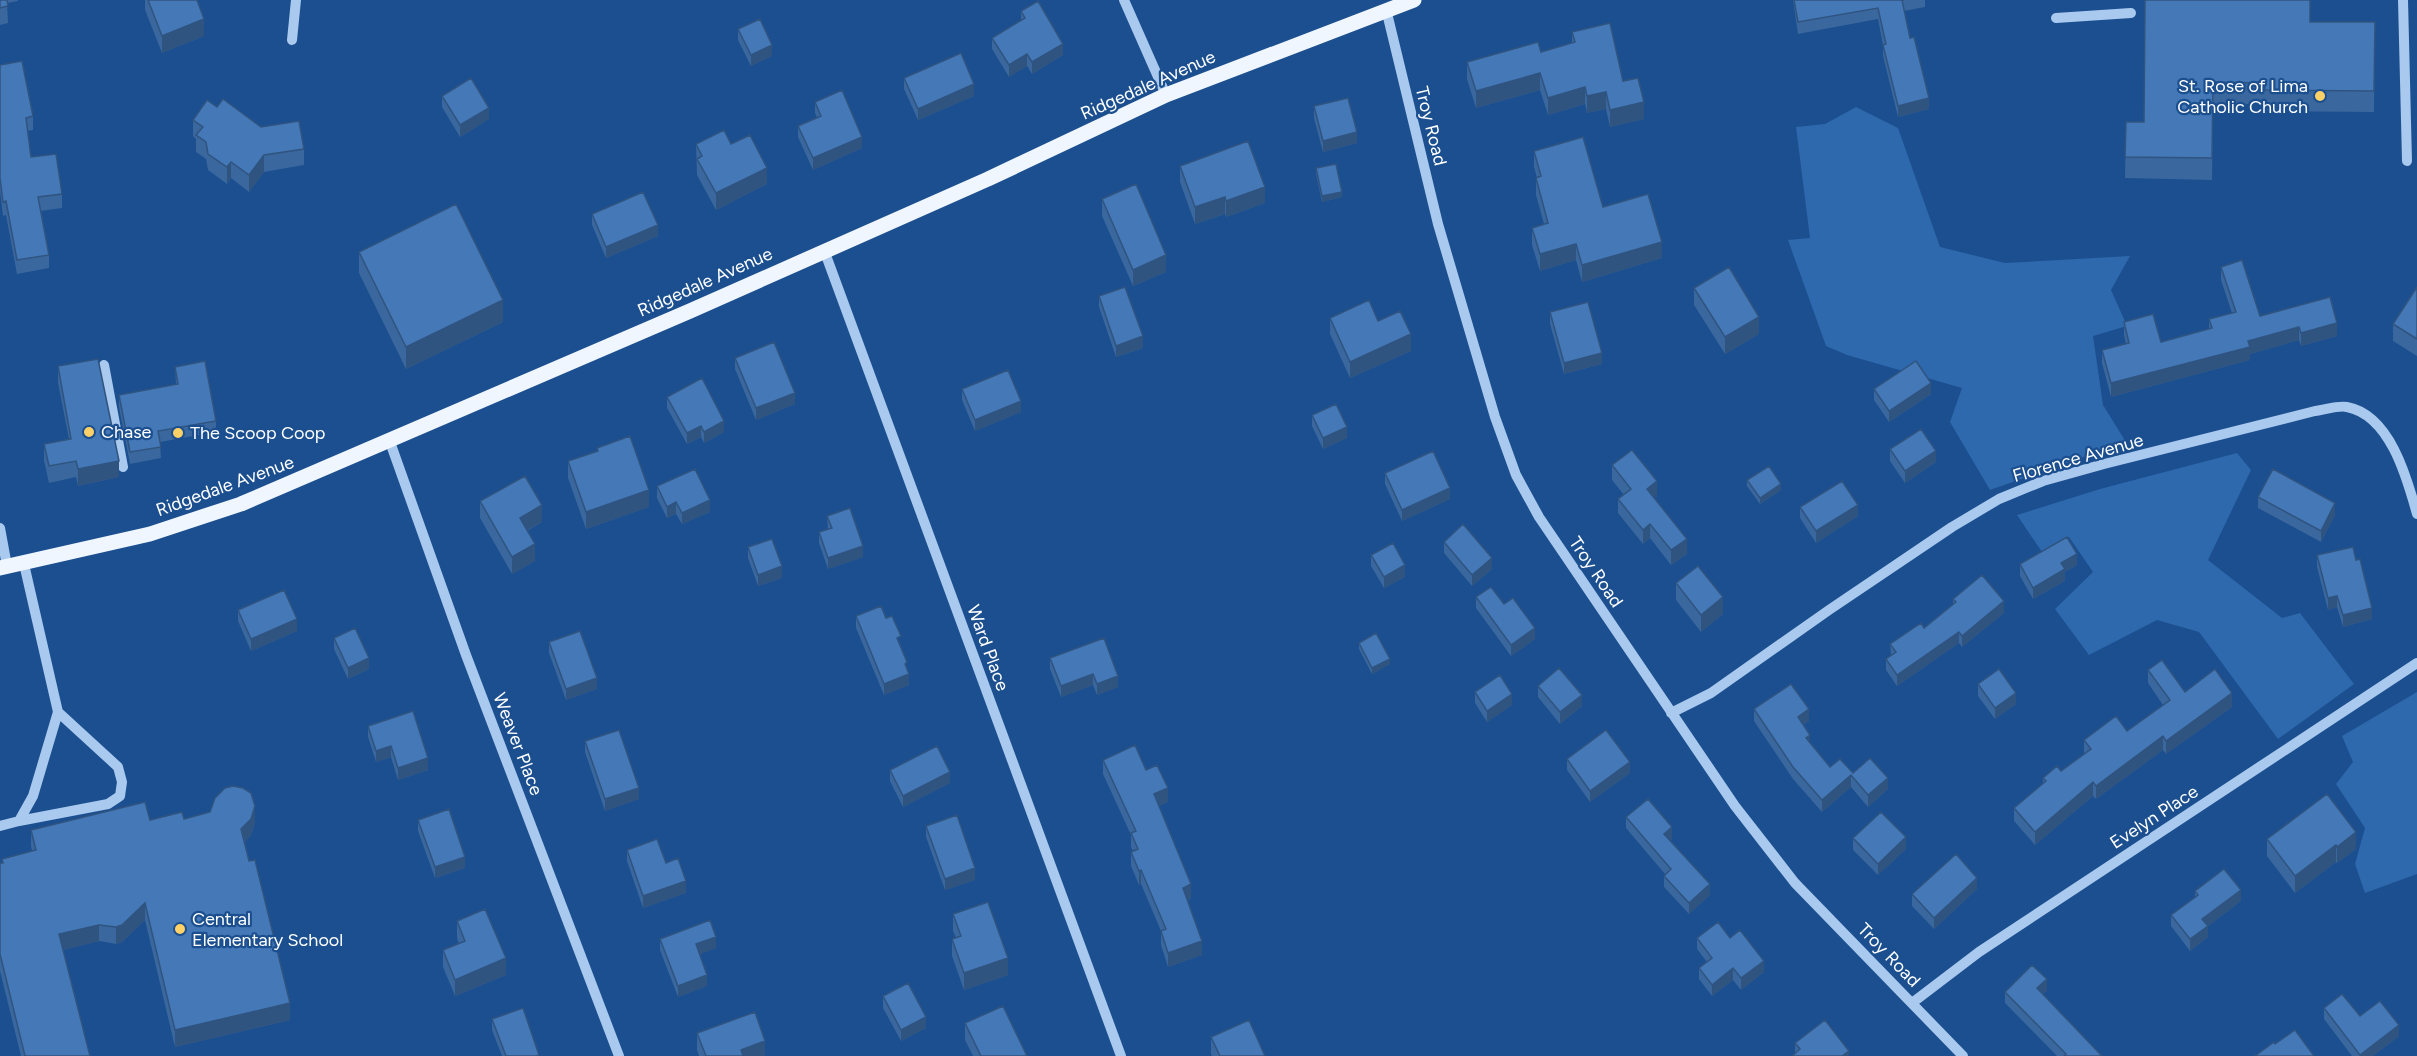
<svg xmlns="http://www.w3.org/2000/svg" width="2417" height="1056" viewBox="0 0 2417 1056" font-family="Figtree,sans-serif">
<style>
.green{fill:#2e69ad}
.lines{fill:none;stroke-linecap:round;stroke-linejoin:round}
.minor{stroke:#a9c9ee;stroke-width:10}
.major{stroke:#f0f6ff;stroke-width:15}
.wall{fill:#3a679d}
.shaded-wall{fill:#305480}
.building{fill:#4478b7;stroke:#305480;stroke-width:1.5}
.poi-dot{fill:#ffd166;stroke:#1b4f8f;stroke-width:2}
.labels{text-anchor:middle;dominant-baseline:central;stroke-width:4.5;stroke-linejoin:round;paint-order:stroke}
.street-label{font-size:18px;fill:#fff;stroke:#1b4f8f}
.poi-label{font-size:18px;fill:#fff;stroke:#1b4f8f;text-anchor:start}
</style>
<rect width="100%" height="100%" fill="#1b4f8f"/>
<path class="green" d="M1856,107L1898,128L1940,247L2005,263L2130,256L2111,290L2127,326L2093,336L2103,405L2126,442L1990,490L1950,422L1962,388L1847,355L1826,346L1788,240L1810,238L1796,127L1825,124Z
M2237,453L2251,470L2208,560L2282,618L2300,613L2354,684L2278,739L2199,632L2157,620L2089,655L2055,609L2093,572L2069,537L2042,552L2017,515L2100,489Z
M2417,692V874L2365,893L2355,864L2365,828L2336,784L2353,762L2342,736Z"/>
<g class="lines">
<path class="minor" d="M1124,0L1166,95
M2403,0L2407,161
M1386,9L1438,224L1495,417L1516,475L1539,517L1735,806L1795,883L1963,1056
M2056,18L2131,13
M292,40L296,0
M824,250L1121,1056
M104,365L123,467
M390,442L466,655L619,1056
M0,528L7,566
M1671,713L1711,693L1829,610L1952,527L1999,499L2043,481L2104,464L2315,411C2325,410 2338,405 2347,407C2390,415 2407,478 2417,514
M19,821L108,804L120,796L122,782L118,767L58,712
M0,826L19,821L33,796L58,712L24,564
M1912,1003L1979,952L2417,663"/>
<path class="major" d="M0,568L150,534L241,504L690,311L988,179L1166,95L1414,0"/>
</g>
<path class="wall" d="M0,0H18V1L7,3L8,23L0,25Z
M145,0H197L204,36L162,53L145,10Z
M1793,0H1925V7L1904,11L1910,38L1929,109L1898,117L1883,56V45L1878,19L1798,34Z
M1021,11L1063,55L1032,74L1027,66L1009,77L992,49V38L1021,20Z
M2310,22H2375L2374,112L2265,111V104H2213L2212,180L2125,178L2126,122H2144Z
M738,29L772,56L751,66L738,40Z
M1572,32L1623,81L1644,119L1610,127L1606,109L1587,113L1585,104L1548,115L1540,90L1476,108L1467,79V62L1541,52L1572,43Z
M0,65L33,116V130L27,131L31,157L62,194V208L41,211L49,255V268L17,274L6,215L3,216L0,191Z
M904,78L974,96L918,120L904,89Z
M442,96L489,119L460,137L442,107Z
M815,102L862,148L813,170L798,137V126L817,117L815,113Z
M1314,106L1357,143L1323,152L1314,118Z
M217,107L261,127L304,149V165L264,172L249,192L231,178L227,184L208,170L206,159L196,152V139L193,136V120Z
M696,144L767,184L716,210L697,175Z
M1534,151L1603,207L1662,258L1582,282L1576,260L1540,271L1532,245V228L1544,224L1536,195V178H1537L1534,167Z
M1180,166L1265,203L1226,217L1225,214L1195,224L1180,182Z
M1316,168L1342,197L1322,202L1316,174Z
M1102,199L1166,272L1133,286L1102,216Z
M592,214L658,236L606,258L592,225Z
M359,252L503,322L406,369L359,273Z
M2221,267L2260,316L2337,336L2301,346L2299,340L2250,354V360L2111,397L2102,363V350L2126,344L2124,335V322L2161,342L2209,329V319L2232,313L2221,280Z
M2417,287V356L2393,341V324Z
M1694,288L1759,334L1725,354L1694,305Z
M1099,296L1143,348L1116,357L1099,307Z
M1550,312L1602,364L1564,374L1550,324Z
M1330,318L1378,321L1411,351L1350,378L1330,334Z
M735,358L795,404L756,420L735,369Z
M58,366L119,477L78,486L76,477L49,483L44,461V444L69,439L58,383Z
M175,367L216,421V432L160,442L161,458L130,464L119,407V395L176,384Z
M962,389L1021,412L975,431L962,400Z
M1874,389L1931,394L1889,422L1874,400Z
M667,397L724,432L704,443L701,437L687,444L667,408Z
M1312,415L1347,438L1323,449L1312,426Z
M597,448L649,507L586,529L568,478V461L597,451Z
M1890,449L1936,462L1905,483L1890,461Z
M1612,465L1657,496L1654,498L1687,554L1671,565L1650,538L1643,544L1618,513V499L1624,495L1612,480Z
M1385,473L1450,499L1402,521L1385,484Z
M1747,480L1781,490L1760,504L1747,486Z
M657,486L710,512L682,524L676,514L667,518L657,498Z
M2258,497L2335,515L2321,542L2258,508Z
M480,501L542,522L527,531L535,561L512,574L480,518Z
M1800,507L1858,516L1816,543L1800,518Z
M827,516L863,557L828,569L819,543V532L828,529Z
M1444,542L1492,569L1472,586L1444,553Z
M748,547L782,578L758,586L748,558Z
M1371,555L1405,577L1384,588L1371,566Z
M2317,555L2372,619L2343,627L2337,607L2328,610L2317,567Z
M2020,564L2077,565L2065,572V581L2033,599L2020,576Z
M1676,583L1723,614L1701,632L1676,600Z
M1476,597L1504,604L1535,639L1511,656L1476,608Z
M1953,599L2004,613L1962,647L1959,643L1897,686L1886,670V659L1891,656L1890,644L1924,628L1953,604Z
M238,610L297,631L251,651L238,621Z
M856,616L886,618L901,646L907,670L909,685L884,695L856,628Z
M334,638L369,669L348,679L334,649Z
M1104,638L1118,687L1097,695L1093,685L1061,697L1050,669V658Z
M549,642L597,689L566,700L549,653Z
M1359,643L1390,664L1372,674L1359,649Z
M2148,670L2185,692L2232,707L2166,754L2163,750L2096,799L2093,796L2035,845L2014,821V808L2043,784V778L2061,771L2084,754V740L2127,731L2163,705L2148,683Z
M1978,684L2016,704L1995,719L1978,696Z
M1538,686L1582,706L1560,724L1538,697Z
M1475,692L1512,705L1487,722L1475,703Z
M1754,709L1809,721L1803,725L1810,744L1830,767L1853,773L1888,789L1868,807L1851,787L1822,812L1793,779L1754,721Z
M368,726L428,770L398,780L391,757L376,762L368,737Z
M585,741L639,799L605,811L585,752Z
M1567,759L1630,773L1590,802L1567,770Z
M1103,760L1146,770L1168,802L1159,806L1191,898L1188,900L1202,955L1168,967L1161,945V931L1141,884L1139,885L1131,866V852L1133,851L1131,847V835L1103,774Z
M890,770L950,783L903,807L890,781Z
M1626,817L1672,839L1670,841L1710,895L1689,914L1664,887V876L1665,874L1626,828Z
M184,819L255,823L251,835L244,843L290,1020L175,1047L145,920L122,942L116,944L99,941L63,950L90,1056H21L0,971V863H2V859L32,851L31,846V830L150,820Z
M418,820L465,868L435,878L418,831Z
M926,826L975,880L945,890L926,837Z
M2356,832V849L2337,863L2336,862L2295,893L2267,856V839Z
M1853,838L1906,849L1878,875L1853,850Z
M627,850L666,863L686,893L643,908L627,861Z
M1977,889L1934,929L1912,906V894Z
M2195,891L2241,901L2208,926V937L2190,951L2171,926V915L2195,897Z
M953,914L1008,975L964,990L952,956V939L956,938L953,931Z
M457,921L506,975L455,996L443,967V950L459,944L457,938Z
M1697,938H1730L1764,972L1741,990L1733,980L1712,996L1699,979V968L1707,962L1697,949Z
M660,939L716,948L700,954L707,986L678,997L660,950Z
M2047,990L2043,994L2102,1056H2057L2005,1003V992Z
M883,996L926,1028L901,1041L883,1008Z
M2324,1008L2360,1016L2399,1036L2373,1056H2352L2324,1019Z
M492,1019L539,1056H502L492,1030Z
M965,1023L1027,1056H973L965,1040Z
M697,1033L765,1056H699L697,1050Z
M1211,1037L1265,1056H1212L1211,1054Z
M1795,1043L1849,1056L1795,1053Z"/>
<path class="shaded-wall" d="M204,19V36L162,53V36Z
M1063,44V55L1032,74V62Z
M772,45V56L751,66V55Z
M1027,54V66L1009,77V65Z
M1540,73V90L1476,108V91Z
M974,84V96L918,120V109Z
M1585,87V104L1548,115V98Z
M1606,92V109L1587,113V96Z
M1929,98V109L1898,117V106Z
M1644,102V119L1610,127V110Z
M489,108V119L460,137V125Z
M1357,132V143L1323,152V141Z
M862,137V148L813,170V158Z
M264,155V172L249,192V175Z
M231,162V178L227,184V167Z
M767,168V184L716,210V193Z
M1265,187V203L1226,217V201Z
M1342,192V197L1322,202V196Z
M1225,197V214L1195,224V207Z
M658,225V236L606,258V247Z
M1662,242V258L1582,282V265Z
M1576,244V260L1540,271V254Z
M1166,255V272L1133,286V270Z
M503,300V322L406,369V347Z
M1759,317V334L1725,354V337Z
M2337,323V336L2301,346V333Z
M2299,327V340L2250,354V360L2111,397V383L2248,341Z
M1411,334V351L1350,378V362Z
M1143,336V348L1116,357V346Z
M1602,353V364L1564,374V363Z
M1931,383V394L1889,422V411Z
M795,393V404L756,420V408Z
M1021,401V412L975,431V420Z
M724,421V432L704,443V432Z
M701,426V437L687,444V433Z
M1347,427V438L1323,449V438Z
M1936,451V462L1905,483V471Z
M119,461V477L78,486V469Z
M1657,481V496L1647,504V489Z
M1781,484V490L1760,504V498Z
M1450,488V499L1402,521V510Z
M649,490V507L586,529V512Z
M710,500V512L682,524V513Z
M676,502V514L667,518V507Z
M2335,503V515L2321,542V531Z
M542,505V522L520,534V518Z
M1858,505V516L1816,543V531Z
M1650,524V538L1643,544V530Z
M1687,539V554L1671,565V550Z
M535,544V561L512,574V557Z
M863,546V557L828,569V558Z
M2077,554V565L2065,572V581L2033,599V588L2061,563Z
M1492,558V569L1472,586V575Z
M1405,565V577L1384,588V577Z
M782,566V578L758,586V575Z
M2337,596V607L2328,610V598Z
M1723,597V614L1701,632V615Z
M2004,601V613L1962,647V636Z
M2372,608V619L2343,627V615Z
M297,619V631L251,651V639Z
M1535,628V639L1511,656V645Z
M1959,632V643L1897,686V675Z
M369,658V669L348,679V668Z
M1390,659V664L1372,674V668Z
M909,674V685L884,695V684Z
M1093,674V685L1061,697V686Z
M1118,676V687L1097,695V684Z
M597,678V689L566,700V689Z
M2016,693V704L1995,719V708Z
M2232,693V707L2166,754V741Z
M1512,694V705L1487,722V711Z
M1582,695V706L1560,724V712Z
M1809,709V721L1798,728V717Z
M1810,735V747L1806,738Z
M2163,736V750L2096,799V786Z
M391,746V757L376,762V751Z
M428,758V770L398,780V768Z
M1630,762V773L1590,802V791Z
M950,772V783L903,807V796Z
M1851,775V787L1822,812V800Z
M1888,778V789L1868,807V795Z
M2093,782V796L2035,845V832Z
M639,788V799L605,811V799Z
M1168,788V802L1154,808V794Z
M255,806V823L251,835L241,846V829Z
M1672,827V839L1664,846V834Z
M2356,832V849L2337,863V847Z
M1906,837V849L1878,875V864Z
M2336,845V862L2295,893V876Z
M465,857V868L435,878V867Z
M975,868V880L945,890V879Z
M1141,870V884L1139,885V871Z
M1977,878V889L1934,929V918Z
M686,881V893L643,908V896Z
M1191,884V898L1183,902V888Z
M1710,884V895L1689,914V903Z
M2241,890V901L2208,926V937L2190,951V939L2202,919Z
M145,903V920L122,942L116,944V927Z
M99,925V941L59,951V934Z
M716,937V948L696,956V944Z
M1202,941V955L1168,967V953Z
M506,958V975L455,996V980Z
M1008,958V975L964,990V973Z
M1764,961V972L1741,990V978Z
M1733,968V980L1712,996V985Z
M707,975V986L678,997V986Z
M2047,979V990L2037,1000V988Z
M290,1003V1020L175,1047V1030Z
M926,1017V1028L901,1041V1030Z
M2399,1025V1036L2373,1056H2360V1055Z
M765,1041V1056H741V1050Z
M1849,1051V1056H1842Z"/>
<path class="building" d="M0,0H7L8,6L0,8Z
M148,0H197L204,19L162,36Z
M1794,0H1904H1902L1910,38L1914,37L1929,98L1898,106L1883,45L1886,44L1878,8L1798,22Z
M2145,0H2310V22H2375L2374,91L2265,90V83L2213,82L2212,158L2125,157L2126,122H2144Z
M1038,1L1063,44L1032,62L1027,54L1009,65L992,38L1025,18L1021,11Z
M760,19L772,45L751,55L738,29Z
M1610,23L1623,81L1638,78L1644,102L1610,110L1606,92L1587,96L1585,87L1548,98L1540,73L1476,91L1467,62L1538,42L1541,52L1575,42L1572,32Z
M961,53L974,84L918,109L904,78Z
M22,61L33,116L26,118L31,157L56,154L62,194L38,197L49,255L17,260L6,201L3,202L0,178V65Z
M471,78L489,108L460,125L442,96Z
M842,90L862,137L813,158L798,126L821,116L815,102Z
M1348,98L1357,132L1323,141L1314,106Z
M223,99L261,127L299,121L304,149L264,155L249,175L231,162L227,167L208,154L206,142L196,135L203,127L193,120L207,100L217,107Z
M724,130L731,144L750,135L767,168L716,193L697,159L702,156L696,144Z
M1583,137L1603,207L1648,194L1662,242L1582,265L1576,244L1540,254L1532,228L1548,223L1536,178L1541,176L1534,151Z
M1248,141L1265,187L1226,201L1225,197L1195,207L1180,166Z
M1336,164L1342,192L1322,196L1316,168Z
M1136,184L1166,255L1133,270L1102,199Z
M643,192L658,225L606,247L592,214Z
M456,204L503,300L406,347L359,252Z
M2242,260L2260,316L2330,297L2337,323L2301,333L2299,327L2248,341L2250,347L2111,383L2102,350L2129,343L2124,322L2153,314L2161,342L2212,328L2209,319L2236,312L2221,267Z
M1729,267L1759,317L1725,337L1694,288Z
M1125,287L1143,336L1116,346L1099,296Z
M2417,287V339L2393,324Z
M1369,300L1378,321L1400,311L1411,334L1350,362L1330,318Z
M1588,302L1602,353L1564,363L1550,312Z
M774,342L795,393L756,408L735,358Z
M98,359L119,461L78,469L76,461L49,466L44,444L71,439L58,366Z
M205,361L216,421L158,431L161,447L130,452L119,395L178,384L175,367Z
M1916,361L1931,383L1889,411L1874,389Z
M1008,370L1021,401L975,420L962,389Z
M702,378L724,421L704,432L701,426L687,433L667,397Z
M1336,404L1347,427L1323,438L1312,415Z
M1921,429L1936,451L1905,471L1890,449Z
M630,436L649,490L586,512L568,461L598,451L597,448Z
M1632,450L1657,481L1647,489L1687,539L1671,550L1650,524L1643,530L1618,499L1631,489L1612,465Z
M1433,451L1450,488L1402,510L1385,473Z
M1769,466L1781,484L1760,498L1747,480Z
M695,469L710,500L682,513L676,502L667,507L657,486Z
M2273,469L2335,503L2321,531L2258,497Z
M525,476L542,505L520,518L535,544L512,557L480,501Z
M1842,481L1858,505L1816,531L1800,507Z
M850,508L863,546L828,558L819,532L832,528L827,516Z
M1463,524L1492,558L1472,575L1444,542Z
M2067,537L2077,554L2061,563L2065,569L2033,588L2020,564Z
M772,539L782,566L758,575L748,547Z
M1393,543L1405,565L1384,577L1371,555Z
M2353,547L2356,560L2360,559L2372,608L2343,615L2337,596L2328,598L2317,555Z
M1698,566L1723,597L1701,615L1676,583Z
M1982,575L2004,601L1962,636L1959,632L1897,675L1886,659L1896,652L1890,644L1921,623L1924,628L1956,602L1953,599Z
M1491,587L1504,604L1513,598L1535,628L1511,645L1476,597Z
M284,590L297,619L251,639L238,610Z
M881,606L886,618L892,616L901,636L897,638L907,662L905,664L909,674L884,684L856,616Z
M355,628L369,658L348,668L334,638Z
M580,631L597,678L566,689L549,642Z
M1376,633L1390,659L1372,668L1359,643Z
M1104,638L1118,676L1097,684L1093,674L1061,686L1050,658Z
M2162,660L2185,692L2215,669L2232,693L2166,741L2163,736L2096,786L2093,782L2035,832L2014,808L2046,781L2043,778L2057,766L2061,771L2091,749L2084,740L2116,716L2127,731L2170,700L2148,670Z
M1559,668L1582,695L1560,712L1538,686Z
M1999,669L2016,693L1995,708L1978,684Z
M1500,675L1512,694L1487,711L1475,692Z
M1791,684L1809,709L1798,717L1810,735L1806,738L1830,767L1840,759L1853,773L1870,758L1888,778L1868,795L1851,775L1822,800L1793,767L1754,709Z
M413,711L428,758L398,768L391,746L376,751L368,726Z
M619,730L639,788L605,799L585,741Z
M1606,730L1630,762L1590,791L1567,759Z
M1135,745L1146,770L1157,765L1168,788L1154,794L1191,884L1183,888L1202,941L1168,953L1161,931L1166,929L1141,870L1139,871L1131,852L1138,849L1131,833L1136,831L1103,760Z
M937,746L950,772L903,796L890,770Z
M233,786L243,788L251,793L255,806L251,819L241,829L249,861L255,860L290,1003L175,1030L145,903L122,925L116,927L99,925L59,934L90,1056H25L0,954V863H3L2,859L36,850L31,830L145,802L150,820L182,812L184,819L210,812L215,798L225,788Z
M2327,794L2356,832L2337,847L2336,845L2295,876L2267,839Z
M1648,799L1672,827L1664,834L1710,884L1689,903L1664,876L1671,869L1626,817Z
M449,809L465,857L435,867L418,820Z
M1881,812L1906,837L1878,864L1853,838Z
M957,815L975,868L945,879L926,826Z
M657,839L666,863L678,858L686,881L643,896L627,850Z
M1956,854L1977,878L1934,918L1912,894Z
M2224,869L2241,890L2202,919L2208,926L2190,939L2171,915L2198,895L2195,891Z
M988,902L1008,958L964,973L952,939L961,936L953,914Z
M485,909L506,958L455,980L443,950L465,941L457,921Z
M710,920L716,937L696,944L707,975L678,986L660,939Z
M1718,922L1730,938L1740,930L1764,961L1741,978L1733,968L1712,985L1699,968L1712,958L1697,938Z
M2032,965L2047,979L2037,988L2102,1056H2064L2066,1054L2005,992Z
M908,983L926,1017L901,1030L883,996Z
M2342,994L2360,1016L2380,1001L2399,1025L2360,1055L2324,1008Z
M1003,1006L1027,1056H981L965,1023Z
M523,1008L539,1055L536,1056H506L492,1019Z
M755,1012L765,1041L741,1050L743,1056H706L697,1033Z
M1249,1020L1265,1056H1220L1211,1037Z
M1825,1020L1849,1051L1842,1056H1792L1800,1049L1795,1043Z
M2295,1030L2314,1056H2255L2274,1042L2275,1044Z"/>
<g class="poi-dot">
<circle cx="2320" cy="96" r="6"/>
<circle cx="89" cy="432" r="6"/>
<circle cx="178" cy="433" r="6"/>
<circle cx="180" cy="929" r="6"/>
</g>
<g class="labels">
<g class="street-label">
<text transform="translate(1148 85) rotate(-24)">Ridgedale Avenue</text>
<text transform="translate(1431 126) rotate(76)">Troy Road</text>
<text transform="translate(705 282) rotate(-24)">Ridgedale Avenue</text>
<text transform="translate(2078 458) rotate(-16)">Florence Avenue</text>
<text transform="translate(225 486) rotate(-20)">Ridgedale Avenue</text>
<text transform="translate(1596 572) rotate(56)">Troy Road</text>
<text transform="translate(988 648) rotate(70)">Ward Place</text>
<text transform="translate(518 744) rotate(69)">Weaver Place</text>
<text transform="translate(2154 817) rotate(-33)">Evelyn Place</text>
<text transform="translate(1889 955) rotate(46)">Troy Road</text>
</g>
<g class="poi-label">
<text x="2308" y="86" text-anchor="end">St. Rose of Lima<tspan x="2308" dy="21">Catholic Church</tspan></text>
<text x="101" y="432">Chase</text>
<text x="190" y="433">The Scoop Coop</text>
<text x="192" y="919">Central<tspan x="192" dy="21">Elementary School</tspan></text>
</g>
</g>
</svg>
